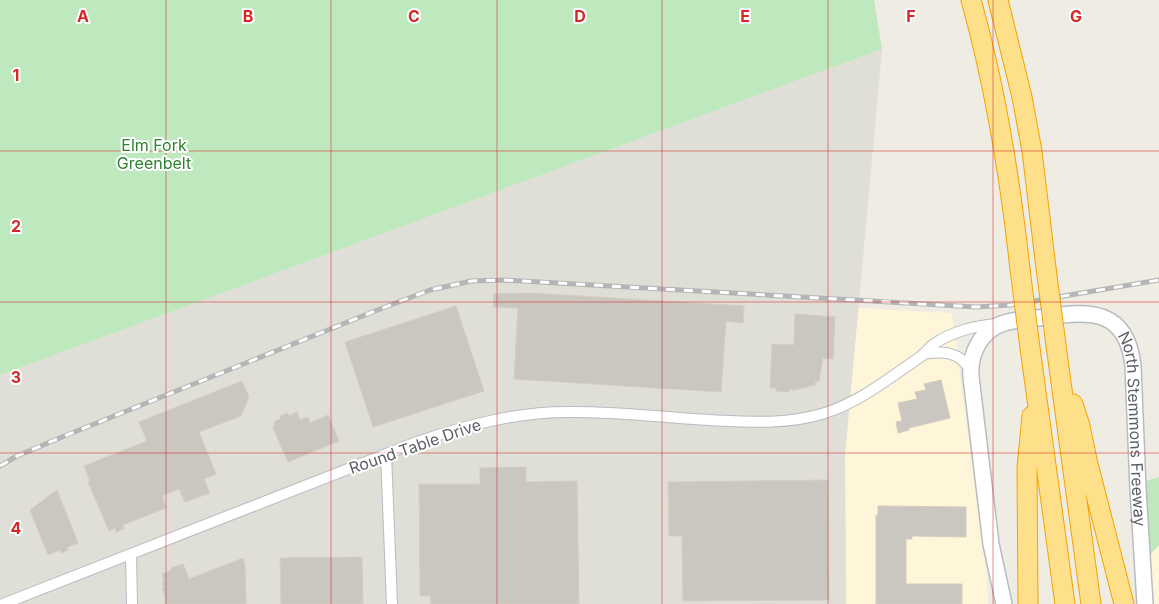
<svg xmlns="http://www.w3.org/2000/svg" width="1159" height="604" viewBox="0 0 1159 604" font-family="Inter,sans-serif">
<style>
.commercial{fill:#fff5d8}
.industrial{fill:#dfded7}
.green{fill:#bee8bd}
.building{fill:#cac6c0;stroke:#d4cec1}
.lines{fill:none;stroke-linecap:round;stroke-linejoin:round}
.minor-casing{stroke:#b8bbc0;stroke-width:12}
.secondary-casing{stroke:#b8bcc2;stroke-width:18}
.motorway-casing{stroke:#f2a300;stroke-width:21}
.minor{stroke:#fff;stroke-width:10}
.secondary{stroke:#fff;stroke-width:15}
.motorway{stroke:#ffe08a;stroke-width:19}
.rail-casing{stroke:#b4b5b6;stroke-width:5}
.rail{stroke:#fff;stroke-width:3;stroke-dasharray:9;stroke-linecap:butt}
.motorway-bridge-casing{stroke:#f2a300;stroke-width:21;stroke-linecap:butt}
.motorway-bridge{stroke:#ffe08a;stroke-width:19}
.grid{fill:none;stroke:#d62828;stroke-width:1;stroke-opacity:0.55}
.labels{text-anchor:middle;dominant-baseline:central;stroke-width:4;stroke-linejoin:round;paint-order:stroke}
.park-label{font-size:16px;fill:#2e8230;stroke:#fff}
.street-label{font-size:16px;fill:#5b5f65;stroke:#fff}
.grid-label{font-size:16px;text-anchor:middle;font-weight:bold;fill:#d62828;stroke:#fff;stroke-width:4;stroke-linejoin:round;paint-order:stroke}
</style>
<rect width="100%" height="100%" fill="#efece3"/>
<path class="commercial" d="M858,308L952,313L987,578L988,604H846L845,455Z
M1159,545V604H1154L1149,556Z"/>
<path class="industrial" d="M882,49L845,455L846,604H0V375Z"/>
<path class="green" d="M0,0H874L882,49L0,375Z
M1159,477V545L1149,556L1146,481Z"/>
<path class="building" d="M531,293L744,306L743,323L726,321L721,392L514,379L518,308L493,307L494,294Z
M456,306L484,391L373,427L345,342Z
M795,314L835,317L833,359L823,358L819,381L815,382V385L794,390L789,389V392L776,391L777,388H770L772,344L794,345Z
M941,380L950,418L909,428V430L898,433L896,422L902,421L898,403L917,399L915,392L926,390L924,384Z
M242,381L249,397L241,416L199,432L216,474L204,479L210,493L185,502L179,489L162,496L166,508L123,525L124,529L116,532L115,528L109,531L88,482L90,481L84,466L147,441L139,422Z
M297,412L300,420L308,417L310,423L328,415L339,441L288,462L273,428L275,421L281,419L280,416L288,413L289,416Z
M526,467V482L577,481L579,604H431L430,596H420L419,484H480V468Z
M828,480L829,600L683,601L682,536H669L668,482Z
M57,490L78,543L67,547L68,550L61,553L60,550L48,555L30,510Z
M878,506L966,507V537L912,536V539H906V584H962V604H876V515H878Z
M362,557L363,604H281L280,558Z
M243,558L245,565L246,604H165V596L162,589L164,588L162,582L164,581L162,574L172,570L171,568L183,564L189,579Z"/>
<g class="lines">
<defs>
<path id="minor" d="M923,354C942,351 960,351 970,370
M386,454L392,604
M131,554L132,604
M3,604L417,442C467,425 519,411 573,412C618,412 664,417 709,420C749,422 787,425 825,413C862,401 892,376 923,355C927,352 929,347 934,344C951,332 977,325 998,324"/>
<g id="secondary">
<path id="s1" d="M1004,604L991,544L971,377C969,354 981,330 1004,323C1017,319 1032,319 1046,317C1091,310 1127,310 1133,366L1138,489L1145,604"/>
</g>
<path id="motorway" d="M971,0C996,89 1010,177 1020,269
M998,0L1022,97L1032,151L1046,268
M1056,345L1091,604
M1030,348L1065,604
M1073,404L1080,426L1087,460L1124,604
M1028,604L1027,468L1032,416"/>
</defs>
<use href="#minor" class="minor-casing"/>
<use href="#secondary" class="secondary-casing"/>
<use href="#motorway" class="motorway-casing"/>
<use href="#minor" class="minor"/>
<use href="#secondary" class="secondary"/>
<use href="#motorway" class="motorway"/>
<defs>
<path id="rail" d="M0,466L17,456L67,435L380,309L430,290L472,281L505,280L976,307L1011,305L1159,280"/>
</defs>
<use href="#rail" class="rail-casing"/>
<use href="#rail" class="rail"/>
<defs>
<path id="motorway-bridge" d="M1046,268L1056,345
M1020,269L1030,348"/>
</defs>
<use href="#motorway-bridge" class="motorway-bridge-casing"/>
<use href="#motorway-bridge" class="motorway-bridge"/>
</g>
<path class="grid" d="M166,0V604M331,0V604M497,0V604M662,0V604M828,0V604M993,0V604M0,151H1159M0,302H1159M0,453H1159"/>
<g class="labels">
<g class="park-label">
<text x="154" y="145">Elm Fork<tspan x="154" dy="18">Greenbelt</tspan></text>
</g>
<g class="street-label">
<text stroke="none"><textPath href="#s1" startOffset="521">North Stemmons Freeway</textPath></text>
<text transform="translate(415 446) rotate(-19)">Round Table Drive</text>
</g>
</g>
<g class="grid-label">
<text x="83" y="22">A</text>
<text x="248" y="22">B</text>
<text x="414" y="22">C</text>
<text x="580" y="22">D</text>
<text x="745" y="22">E</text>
<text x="911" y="22">F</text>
<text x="1076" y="22">G</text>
<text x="16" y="81">1</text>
<text x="16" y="232">2</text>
<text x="16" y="383">3</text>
<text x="16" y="534">4</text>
</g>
</svg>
